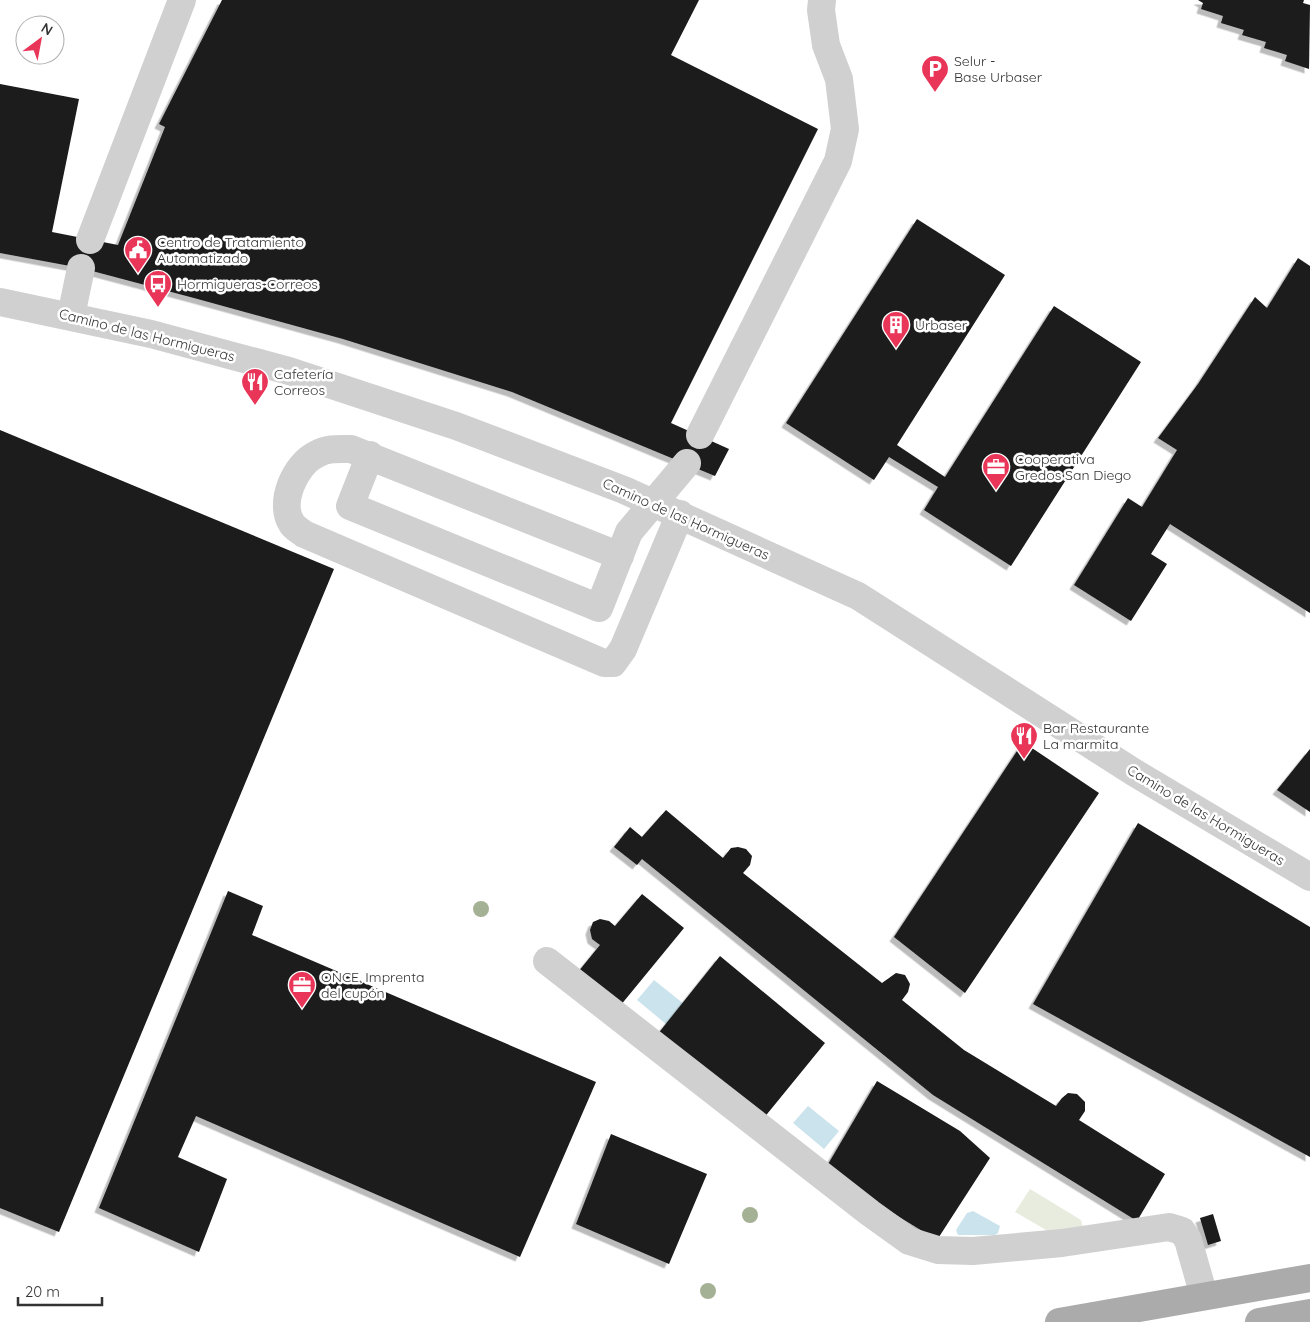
<svg xmlns="http://www.w3.org/2000/svg" width="1310" height="1322" viewBox="0 0 1310 1322" font-family="Quicksand,sans-serif">
<style>
.green{fill:#e7ecde}
.water{fill:#cbe3ec}
.building{fill:#1a1a1a;filter:url(#shadow)}
.lines{fill:none;stroke-linecap:round;stroke-linejoin:round}
.minor{stroke:#d0d0d0;stroke-width:28}
.major{stroke:#ababab;stroke-width:28}
.tree{fill:#a5b195}
.labels{text-anchor:middle;dominant-baseline:central;stroke-width:5;stroke-linejoin:round;paint-order:stroke}
.poi-label{font-size:14px;fill:#333;stroke:#fff;text-anchor:start}
.street-label{font-size:14px;fill:#333;stroke:#fff}
</style>
<defs>
<filter id="shadow"><feDropShadow dx="-4.5" dy="4.5" stdDeviation="0" flood-color="#0004"/></filter>
</defs>
<rect width="100%" height="100%" fill="#fff"/>
<path class="green" d="M1030,1189L1081,1220L1083,1228L1053,1234L1015,1212Z"/>
<path class="water" d="M654,980L689,1008L672,1029L637,1000Z
M808,1106L839,1131L824,1149L793,1123Z
M973,1211L1000,1226L998,1233L995,1235H958L956,1230L967,1213Z"/>
<path class="building" d="M222,0H699L671,55L818,129L671,423L729,449L715,476L512,392L343,339L194,298L81,268L0,253V84L79,99L52,232L118,245L165,127L159,124Z
M1198,0H1304L1303,3L1310,5L1309,69L1285,61L1287,55L1264,48L1266,42L1242,35L1244,30L1221,23L1223,16L1201,9L1203,3Z
M917,219L1005,275L897,445L945,477L1054,306L1141,362L1011,566L924,510L938,487L889,457L874,480L786,423Z
M1298,258L1310,266V613L1170,524L1151,554L1167,564L1131,621L1074,585L1128,498L1142,507L1177,450L1158,438L1198,384L1255,297L1267,308Z
M0,430L334,569L59,1232L0,1208Z
M1023,742L1099,793L965,993L894,937Z
M1310,749V812L1277,790Z
M666,810L723,858L731,848L738,847L746,849L752,856L750,865L743,873L882,983L896,973L905,975L910,984L908,992L902,1000L964,1050L1056,1106L1062,1098L1068,1093L1077,1094L1085,1102V1111L1079,1120L1165,1174L1137,1221L933,1095L642,859L637,865L614,847L630,827L642,837Z
M1138,823L1310,927V1157L1033,1004Z
M228,891L263,906L252,935L596,1082L520,1257L196,1116L178,1157L227,1179L199,1252L99,1208Z
M642,894L684,928L620,1006L578,972L600,945L592,939L590,930L593,922L600,919L609,921L615,926Z
M720,956L825,1043L763,1119L657,1035Z
M877,1081L960,1131L990,1158L937,1240L824,1171Z
M611,1134L707,1174L669,1264L576,1224Z
M1213,1214L1221,1241L1208,1245L1200,1218Z"/>
<g class="lines">
<path class="minor" d="M90,240L182,0
M0,302L151,334L289,371L456,426L624,490L858,596L1135,773L1310,877
M71,316L81,268
M700,435L838,161L845,129L839,79L826,45L821,10L822,0
M370,455L350,506L599,608L629,532L687,463
M620,556L351,449C338,449 328,448 317,454C295,464 278,503 292,524C295,528 300,531 304,534L604,663H613L623,649L680,514
M547,961L870,1213L909,1241L938,1250L973,1251L1062,1243L1169,1227L1182,1231L1188,1240L1204,1296"/>
<path class="major" d="M1059,1322L1310,1278
M1259,1322L1310,1313"/>
</g>
<g class="tree">
<circle cx="481" cy="909" r="8"/>
<circle cx="750" cy="1215" r="8"/>
<circle cx="708" cy="1291" r="8"/>
</g>
<defs>
<symbol id="parking-pin" viewBox="-11 -11 22 30"><path d="M0 17L-7.5 6A9.5 9.5 0 1 1 7.5 6Z" fill="#e93557" stroke="#fff"/><path d="M-3.5-5.5H1a3.5 3.5 0 0 1 0 7H-1V5.5H-3.5ZM-1-3.4V-.6H.8a1.4 1.4 0 0 0 0-2.8Z" fill="#fff"/></symbol>
<symbol id="civic-pin" viewBox="-11 -11 22 30"><path d="M0 17L-7.5 6A9.5 9.5 0 1 1 7.5 6Z" fill="#e93557" stroke="#fff"/><path d="M-.6-6.5H3V-4.5H.6V-3L4-1V1h2V6H-6V1h2V-1L-.6-3ZM-1.2 2.5V6h2.4V2.5Z" fill="#fff"/></symbol>
<symbol id="bus-pin" viewBox="-11 -11 22 30"><path d="M0 17L-7.5 6A9.5 9.5 0 1 1 7.5 6Z" fill="#e93557" stroke="#fff"/><path d="M-5-6H5V4H4V6H2V4H-2V6H-4V4H-5ZM-3.5-4V0h7V-4ZM-3.5 1.2v1.5H-2V1.2ZM2 1.2v1.5H3.5V1.2Z" fill="#fff"/></symbol>
<symbol id="building-pin" viewBox="-11 -11 22 30"><path d="M0 17L-7.5 6A9.5 9.5 0 1 1 7.5 6Z" fill="#e93557" stroke="#fff"/><path d="M-4-6H4V6H1V3H-1V6H-4ZM-2.5-4.3h1.7v1.8h-1.7ZM.8-4.3h1.7v1.8H.8ZM-2.5-1h1.7V.8h-1.7ZM.8-1h1.7V.8H.8Z" fill="#fff"/></symbol>
<symbol id="restaurant-pin" viewBox="-11 -11 22 30"><path d="M0 17L-7.5 6A9.5 9.5 0 1 1 7.5 6Z" fill="#e93557" stroke="#fff"/><path d="M-5-6h1v4h1v-4h1v4h1v-4h1v5L-1.5 .5V6h-2V.5L-5-1ZM5-6V6H3V1.5H1.5Q1.5-4 5-6Z" fill="#fff"/></symbol>
<symbol id="office-pin" viewBox="-11 -11 22 30"><path d="M0 17L-7.5 6A9.5 9.5 0 1 1 7.5 6Z" fill="#e93557" stroke="#fff"/><path d="M-6-3h4V-5.5h4V-3h4V5H-6ZM-1-4.5V-3h2v-1.5ZM-6 0V1H6V0Z" fill="#fff"/></symbol>
</defs>
<g fill-rule="evenodd">
<use href="#parking-pin" x="919" y="53" width="32" height="43"/>
<use href="#civic-pin" x="122" y="234" width="32" height="43"/>
<use href="#bus-pin" x="142" y="268" width="32" height="43"/>
<use href="#building-pin" x="880" y="309" width="32" height="43"/>
<use href="#restaurant-pin" x="239" y="366" width="32" height="43"/>
<use href="#office-pin" x="980" y="451" width="32" height="43"/>
<use href="#restaurant-pin" x="1008" y="720" width="32" height="43"/>
<use href="#office-pin" x="286" y="969" width="32" height="43"/>
</g>
<g class="labels">
<g class="poi-label">
<text x="954" y="61">Selur -<tspan x="954" dy="16">Base Urbaser</tspan></text>
<text x="157" y="242">Centro de Tratamiento<tspan x="157" dy="16">Automatizado</tspan></text>
<text x="177" y="284">Hormigueras-Correos</text>
<text x="915" y="325">Urbaser</text>
<text x="274" y="374">Cafetería<tspan x="274" dy="16">Correos</tspan></text>
<text x="1015" y="459">Cooperativa<tspan x="1015" dy="16">Gredos San Diego</tspan></text>
<text x="1043" y="728">Bar Restaurante<tspan x="1043" dy="16">La marmita</tspan></text>
<text x="321" y="977">ONCE. Imprenta<tspan x="321" dy="16">del cupón</tspan></text>
</g>
<g class="street-label">
<text transform="translate(147 335) rotate(14)">Camino de las Hormigueras</text>
<text transform="translate(686 519) rotate(24)">Camino de las Hormigueras</text>
<text transform="translate(1206 815) rotate(31)">Camino de las Hormigueras</text>
</g>
</g>
<g transform="translate(40 40) rotate(32)"><circle r="24" fill="#ffffff" stroke="#adadad"/>
<path d="M0-4L9 19L0 12L-9 19Z" fill="#e93557"/>
<text y="-8" font-size="14" font-weight="bold" text-anchor="middle" fill="#333333">N</text>
</g>
<path d="M18 1297v8h84v-8" fill="none" stroke="#333333" stroke-width="2.5"/>
<text x="25" y="1297" font-size="15" fill="#333333" stroke="#ffffff" stroke-width="4" paint-order="stroke">20 m</text>
</svg>
